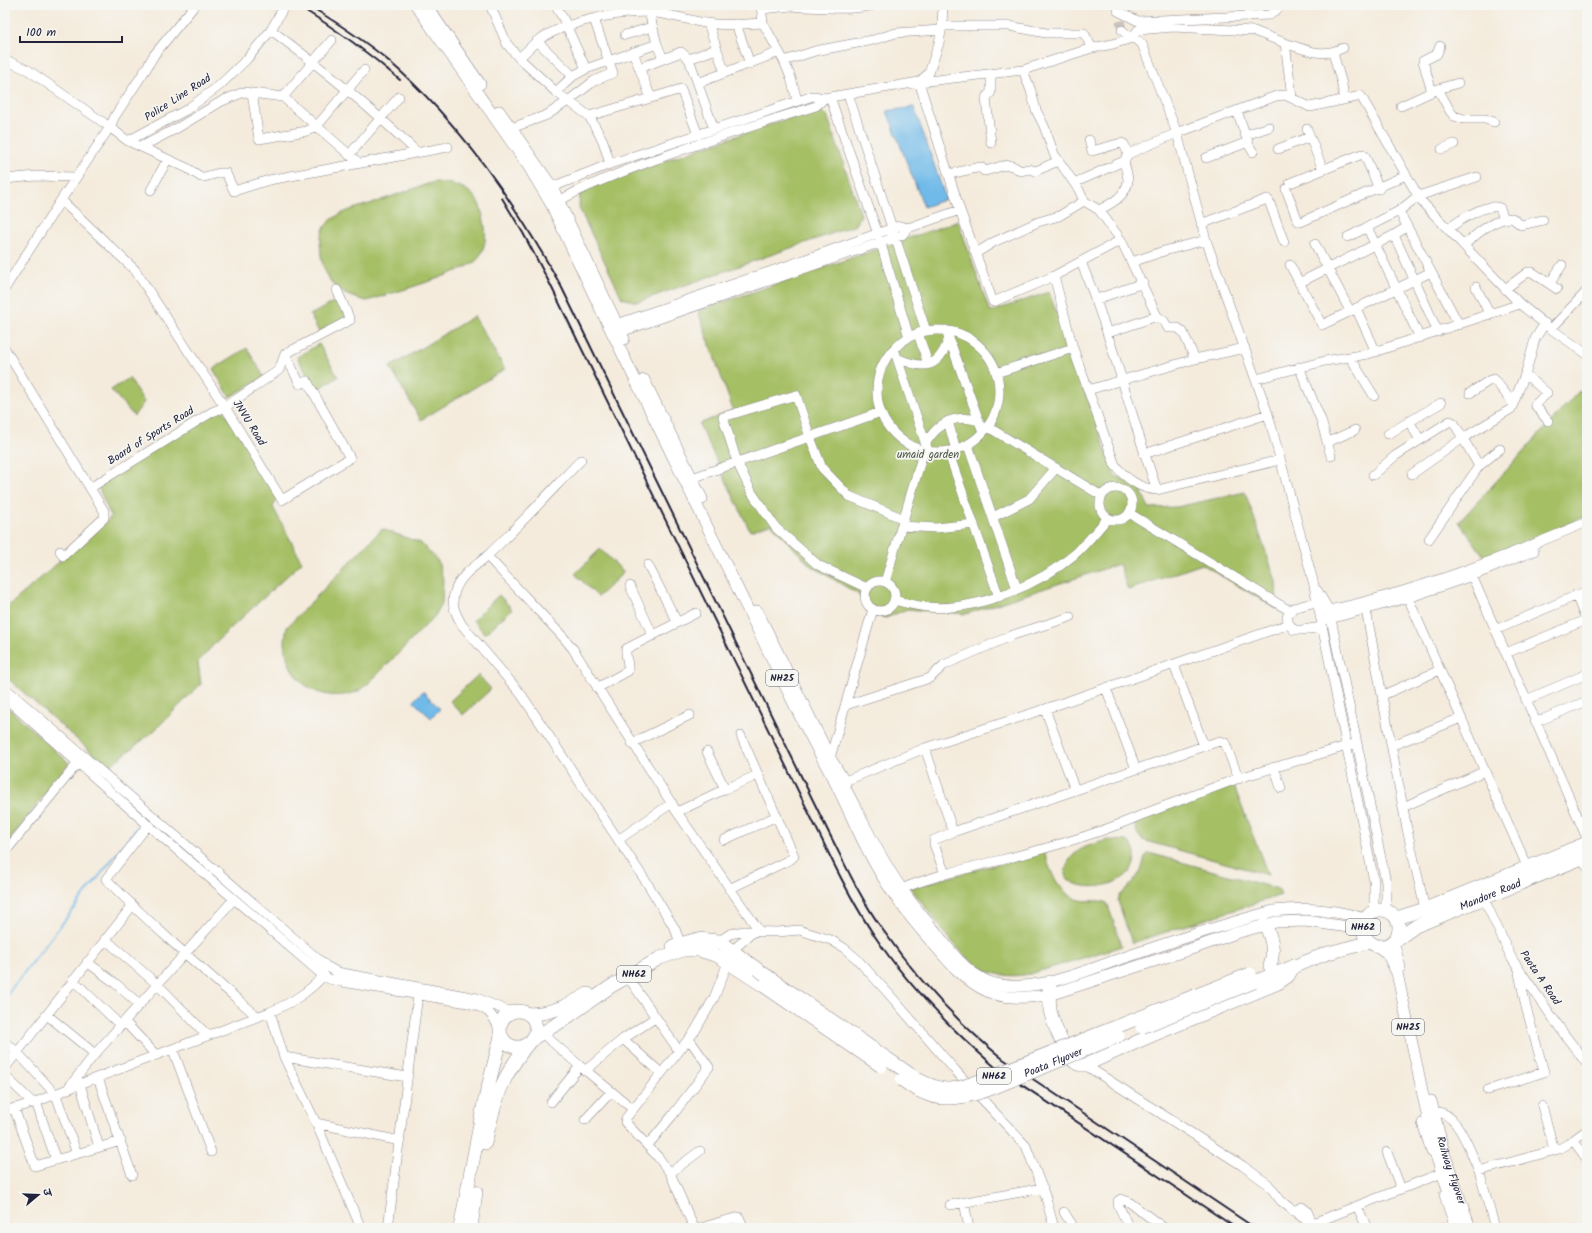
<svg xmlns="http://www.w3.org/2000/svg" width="1592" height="1233" viewBox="0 0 1592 1233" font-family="Kalam,'Playpen Sans Deva',sans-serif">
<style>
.green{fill:#a5bf65;stroke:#647050}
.water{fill:#70bae9;stroke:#496e92}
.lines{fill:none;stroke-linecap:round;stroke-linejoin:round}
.stream{stroke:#70bae9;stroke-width:2}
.minor-tunnel{stroke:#cac3bc;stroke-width:9;stroke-dasharray:9 4.5;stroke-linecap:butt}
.minor-casing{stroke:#8b868c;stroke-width:10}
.major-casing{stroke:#8b868c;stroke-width:12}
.highway-casing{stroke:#8b868c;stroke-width:14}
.minor{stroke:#fff;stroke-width:9}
.major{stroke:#fff;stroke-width:11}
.highway{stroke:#fff;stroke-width:13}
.rail{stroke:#22223b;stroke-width:2}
.highway-bridge-casing{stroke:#8b868c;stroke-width:14;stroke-linecap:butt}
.highway-bridge{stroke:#fff;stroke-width:13}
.labels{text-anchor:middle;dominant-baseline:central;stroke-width:3.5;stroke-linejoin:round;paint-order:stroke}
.shield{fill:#f6f6f2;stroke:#626272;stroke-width:1}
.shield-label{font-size:10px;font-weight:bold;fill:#22223b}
.street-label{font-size:11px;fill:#22223b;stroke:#f6f6f2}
.park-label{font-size:11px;fill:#50594a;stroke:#f6f6f2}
</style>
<rect width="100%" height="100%" fill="#f6f6f2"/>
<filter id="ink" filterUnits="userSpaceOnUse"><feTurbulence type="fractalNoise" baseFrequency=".025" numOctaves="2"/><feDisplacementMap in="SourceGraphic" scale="8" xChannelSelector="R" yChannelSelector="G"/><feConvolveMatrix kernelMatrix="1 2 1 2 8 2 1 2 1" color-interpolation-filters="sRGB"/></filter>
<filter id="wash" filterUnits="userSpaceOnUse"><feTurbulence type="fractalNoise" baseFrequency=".012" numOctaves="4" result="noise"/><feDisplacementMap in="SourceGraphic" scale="16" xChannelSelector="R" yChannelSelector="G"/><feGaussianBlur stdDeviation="0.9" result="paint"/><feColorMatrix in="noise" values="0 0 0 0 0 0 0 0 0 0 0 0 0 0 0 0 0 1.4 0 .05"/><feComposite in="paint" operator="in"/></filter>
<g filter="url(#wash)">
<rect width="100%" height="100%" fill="#f4ebdc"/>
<path class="green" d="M816,109L827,115L861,215L856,225L637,302L622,298L579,208L580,191L686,153Z
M434,182C454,183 474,187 481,209C486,227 489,242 478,259C470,271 386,295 367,301C345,296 333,291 324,268C320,256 317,235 327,224C339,211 360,207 376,202C396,195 415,188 434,182Z
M958,221L990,312L1049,292L1115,476L1139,486L1149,508L1177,507L1245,492L1276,581L1277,609L1202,564L1128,590L1119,564L966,614L907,609L886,618L869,613L858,594L810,565L771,524L750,531L699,424L733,410L698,311Z
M338,300L347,317L319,332L310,315Z
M474,316L505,369L421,420L390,367Z
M319,344L338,377L316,390L297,357Z
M247,348L264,377L230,397L213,369Z
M129,378L144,402L134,416L111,390Z
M1580,390L1587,408V516L1486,559L1459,522Z
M222,408L279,495L273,507L302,562L217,641L198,662L201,684L153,732L108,767L5,676V609L111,517L97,484Z
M382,529L421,543L438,561L443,579L442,603L435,616L368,684C364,686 360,691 356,692C320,705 286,681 285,643C285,638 286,632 287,627Z
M600,549L624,572L598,597L575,574Z
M499,595L512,609L485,634L473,620Z
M478,675L491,689L463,715L450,701Z
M5,705L69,763L5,846Z
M1234,786L1268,875L1142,840L1137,833L1133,820Z
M1108,840L1127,841C1133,845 1136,852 1135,859C1131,896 1047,895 1069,861C1077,847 1094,844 1108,840Z
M1044,851C1049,869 1059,895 1080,900C1089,902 1098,899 1107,903L1122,946L1030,974C987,982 967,961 942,929C931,915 921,901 910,888Z
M1149,853L1278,889L1281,895L1132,943L1118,901L1119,897C1126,889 1136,881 1141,870C1144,864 1143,857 1149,853Z"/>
<path class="water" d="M914,107L946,199L924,207L887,111Z
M423,691L440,709L431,718L413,701Z"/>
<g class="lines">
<path class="stream" d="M5,997L139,825"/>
</g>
</g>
<g filter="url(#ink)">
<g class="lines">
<path class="minor-tunnel" d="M1120,21L1122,30"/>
<defs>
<path id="minor" d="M490,5L507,44L519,58L556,92L589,116L603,141L610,164
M555,5L563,18L586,69
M761,5L763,23L784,61L791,78L797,100
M943,5L942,26L939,43L929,73L919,82L960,210L993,302L1054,276L1073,348L1115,465C1125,478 1140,489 1157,490L1280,460
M803,7C827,7 851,11 875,5
M762,9L790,6L803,7V5
M1118,11L1138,21L1270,15L1282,5
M649,12L657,44L663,59
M708,23L725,73
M736,24L750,64
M942,26H1009L1046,33H1084L1092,48
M271,30C322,68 371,108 417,152
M1122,30C1128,37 1136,38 1142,44L1177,133L1206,240L1268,414L1313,581L1374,881V911
M625,35L652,27
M537,41L573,76
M1285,43C1306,50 1321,58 1343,48
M633,52L651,98L681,89L698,135
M1333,53L1342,84L1344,100
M519,58C525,53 531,46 537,41C564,22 616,12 648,12C665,13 688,20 705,23C724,26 744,24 763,23
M5,60L28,70L104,123L128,141L141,147L179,127L222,101L244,92L283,97L359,163
M784,61L815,51L873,40L896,33L941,30
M640,68L681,52L689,59
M1023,70L1031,91L1036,110L1044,126L1054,154L1079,190L1084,201
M991,74V92L986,98L991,143
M698,83L779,52
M1438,89L1450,111L1454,116L1464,119H1485L1494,122
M556,92L573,76L586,69L657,44
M1432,92L1423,61L1437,54L1440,46
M252,93L259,139L307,131L317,126L364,70
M848,94L926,331
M283,97L332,40
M830,97L878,234L909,337
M1401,106L1438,89L1458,83
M589,116L651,98
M714,129L689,59L716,49
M1307,129L1323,170
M506,130L547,115L568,101L594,81L613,73L594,19
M1246,135L1269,127
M1089,140L1092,151L1121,143L1124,144L1128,154
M128,141L186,110L219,86L247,59L271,30L285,5
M1247,142L1253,152
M141,147L187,168L201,177H204L219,173H226L234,191L269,180L448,147
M1278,149L1310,137
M1442,149L1454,144
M349,155L399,97
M1206,158L1248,142L1237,111
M949,174L981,167L984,171C999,169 1007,159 1020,171L1029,169L1036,171L1058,161
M5,179L36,176L76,177
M1074,183L1124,161
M1290,183L1362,154L1365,156L1379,189
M547,189L610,164L813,96L825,98L830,97L919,82L1023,70L1092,48L1113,44L1132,38L1138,30L1173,27L1254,31L1285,43L1292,97
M1286,189L1298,221L1301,222L1406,175
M151,190L167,160
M61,200L135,270L225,407L282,500L350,458L307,381L300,384L285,354
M553,204C588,184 625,171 662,157C713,139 764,122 816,106L825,98
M1201,224L1267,199L1269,201L1284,242
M1367,227L1420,338
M1448,229C1458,221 1487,202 1500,208L1504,219
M1394,235L1438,332
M1348,237L1399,211
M1121,240L1099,210C1111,204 1126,196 1128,181C1128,175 1125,167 1124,161L1128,154L1177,133L1276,96L1285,95L1310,107L1361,96L1421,201L1520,304L1551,329L1587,354
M1315,244L1350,311
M1464,245C1477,234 1494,218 1512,218L1521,225L1543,220
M976,253L994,242L1038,222L1059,216L1084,201L1099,210
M1081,262C1112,336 1130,414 1157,490
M1132,262L1164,251L1206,240
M1290,265L1322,325L1431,272
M1054,276L1121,240L1157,316L1164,321L1168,328H1178L1183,332L1195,359
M1299,283L1392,236L1407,227
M1550,283L1562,265
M1476,287L1490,315
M5,288L61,200L110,127L115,116L146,69L154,55L195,5
M1505,289L1528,272H1532L1557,289
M1097,299L1143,283
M1356,308L1376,352
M1459,325L1399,211L1418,196L1477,177
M611,326L789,265L893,228L899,226L908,228L960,210
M1551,329L1587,291
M877 391a61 61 0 1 1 122 0a61 61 0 1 1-122 0Z
M946,330L983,432
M918,333L928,364
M1108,333L1157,316
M615,334L896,237L902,235L908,228
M5,349L104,511V518L63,556L60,551
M894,349L928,451
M1350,357L1374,396
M897,358C924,370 939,369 949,338
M1299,367L1321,420L1331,456
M996,373L1073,348
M1525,374L1547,393L1535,405L1548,421
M1256,379L1325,361L1368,354L1520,304
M1088,390L1195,359L1245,348
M1470,393L1490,380L1494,379L1513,403
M948,421L956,450
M1409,421L1420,440
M988,427L1102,496
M1388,434L1441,403
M1328,442L1355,430
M925,444C938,423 955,413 979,421
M968,445L1017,589
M948,451L999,597
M1144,454L1268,414
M581,460C550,492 520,525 487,556C475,567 461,574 455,591C450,604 456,614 462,625L521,694L647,883L675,929L682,948
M1412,474L1463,438L1511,409L1526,372L1535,339L1545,323
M1373,475L1395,456L1450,421L1454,423L1479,466L1500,449
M692,478L881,412
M1100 504a16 16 0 1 1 32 0a16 16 0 1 1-32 0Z
M90,488L212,412L225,407L279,370L285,354L350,320L337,290
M1129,513L1290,611
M993,517L1029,499L1056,468
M901,526L936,528L974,524
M1429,539L1479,466
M487,556L564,638L573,649L677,812L760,932
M648,565L677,622
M1472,576L1536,722
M865 596a15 15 0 1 1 30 0a15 15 0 1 1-30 0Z
M885,582L924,450
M630,586L653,636
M867,588L818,565L776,528L752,493L737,462L723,417L796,395L810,437L822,468L849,496L904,519
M1317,590L1329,610L1331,619L1386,882V910
M1576,595L1587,622
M1408,598L1527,866
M894,600C905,603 916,606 927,607C975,612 1039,585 1075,554C1087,543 1097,530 1108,518
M1316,602L1293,608L1287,617L1289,624L1294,630H1302L1322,627
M1366,610L1407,829L1425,909
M1324,611C1415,592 1502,558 1587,522
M1326,620L1408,598L1472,576L1534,551
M1495,630L1587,591
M1506,653L1586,620
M1174,665L1204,746
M5,688L326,966L337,972L477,998L510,1012
M597,688L628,671C629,663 625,656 626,649L696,613
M1106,688L1136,769
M1383,695L1440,670
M5,698L148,825L319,972L329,979L342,982L468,1003C488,1009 492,1012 500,1031
M1526,700L1587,674
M1587,701L1536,722L1587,838
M846,705L930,678L944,665L1013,635L1070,617
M1045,709L1075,790
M632,743L690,715
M1393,745L1461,718
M925,748L953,832
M707,752L725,789
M830,758L873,609
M1274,767L1281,788
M838,784L925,748L1045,709L1289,624
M1403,807L1485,771
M677,812L725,789L758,775
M148,825L106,879C154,928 206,972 258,1017
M618,840L672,803
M724,840L777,816
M5,852L78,763
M1578,854L1587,867
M945,874L934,844V840L953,832L1204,746L1220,741L1225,743L1239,779
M729,889L791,859L794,856L741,736
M901,889C933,876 967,868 1001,860C1049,848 1099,834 1144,814L1239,778L1357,743
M1484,899L1512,959L1564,1034L1587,1064
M105,939L158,985L207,1035
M710,952L719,941L730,934L744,931L778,932L799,930L831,940L844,948L857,959L888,993L954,1069L1026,1146L1046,1198L1054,1228
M87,962L115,983L140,1005
M628,977L679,1051
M73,980L121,1026
M270,1012L284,1057L316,1123L361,1228
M47,1015L95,1054
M125,1022L156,1055
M543,1034L580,1066L633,1109
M623,1039L661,1073
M5,1042L17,1052L56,1095L77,1154
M173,1050L211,1152
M284,1057L407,1077
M1085,1065L1243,1166L1268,1184L1281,1201L1316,1228
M5,1068L132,906
M585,1071L623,1039L655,1018
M5,1076L33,1103
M98,1078L132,1175
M80,1084L99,1147
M69,1087L95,1054L234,899
M1488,1090L1544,1072L1526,1007L1519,973
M36,1102L56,1160
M551,1102L580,1066
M1542,1106L1554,1150
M14,1108L35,1166L121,1141
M5,1111L36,1102L80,1084L270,1012C291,1003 308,993 324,975
M1428,1115C1454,1099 1471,1154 1479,1171L1559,1149L1568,1144L1587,1130
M585,1120L611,1092
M316,1123L400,1141
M1422,1123L1431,1152
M1573,1140L1587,1159
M648,1145L672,1116L709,1067L689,1039
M1387,1152L1401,1189
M1479,1171L1495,1228
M670,1173L700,1151
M1444,1195L1455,1228
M964,1202L969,1228
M950,1205L1043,1188
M1357,1206L1437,1175
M1293,1211L1302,1207L1307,1211L1312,1222L1314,1223L1357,1206L1367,1228
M1064,1212L1074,1228
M388,1228L418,995
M694,1228L670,1173L658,1157L625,1122L626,1118L695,1031L714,998L733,950L753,932
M701,1228L727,1220L739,1217L744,1228
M1129,1228L1118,1204V1201L1121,1199L1129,1202L1164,1228
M1443,1228L1454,1224"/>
<g id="major">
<path d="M416,5L527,164L551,204L602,312L803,722C814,743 825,763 836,784C851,814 863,845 881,874C897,901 917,926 938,949C952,966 968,983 989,992C1007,1000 1029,997 1049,995L1194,948L1236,933L1276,922L1305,921L1363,929"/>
<path d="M426,5L480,84"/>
<path d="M499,111L552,187L624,339"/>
<path d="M644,380L702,499"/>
<path d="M757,611L830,758L844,781L845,788C863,822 879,857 901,888C911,903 923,917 935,931C949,950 966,973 989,982C1033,997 1090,968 1132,955C1179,939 1226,924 1273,911C1306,907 1334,909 1365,919"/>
<path d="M1393,942L1400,967"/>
<path d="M1377,946L1387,953L1397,973L1436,1156L1462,1228"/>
<path id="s1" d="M1431,1101L1444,1153L1470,1228"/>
</g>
<g id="highway">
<circle cx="1381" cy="928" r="18"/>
<path d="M1397,918L1425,909L1587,843"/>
<path d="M1265,924C1272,939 1275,951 1270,966"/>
<path id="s2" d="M1396,940L1416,926L1587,856"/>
<path d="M673,946L698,939L719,941L757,969"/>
<path d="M1050,982C1049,992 1049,1001 1050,1010C1052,1021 1067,1058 1076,1063C1079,1065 1082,1065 1085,1065L1148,1037L1278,983L1288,976L1294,966"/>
<path d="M1254,982L1328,953L1370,942"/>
<circle cx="518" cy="1029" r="18"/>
<path d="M529,1014C551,1014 569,1005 588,994"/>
<path d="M532,1039L562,1021L610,987L660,958L683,950H699L718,956L764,986"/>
<path d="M485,1143C490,1123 494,1103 503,1083C509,1069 519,1056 528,1043"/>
<path d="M460,1228L484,1103L501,1036"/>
<path d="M471,1228L476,1192"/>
</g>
</defs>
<use href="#minor" class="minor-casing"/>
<use href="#major" class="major-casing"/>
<use href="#highway" class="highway-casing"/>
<use href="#minor" class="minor"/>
<use href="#major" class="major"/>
<use href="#highway" class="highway"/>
<path class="rail" d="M297,5C333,27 368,52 400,80
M308,5C336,22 364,40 390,62C462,125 515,203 561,286L828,831C845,864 861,900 883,930C917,979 957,1022 1003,1059L1255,1228
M502,198L523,233L549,282L827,850C841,879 856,908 874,935C907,985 950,1028 995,1067L1236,1228"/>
<defs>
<g id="highway-bridge">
<path d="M757,969L917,1079C944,1093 952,1091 979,1081L1250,974"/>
<path d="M764,986L881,1066"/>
<path d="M1142,1027L1254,982"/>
<path id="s3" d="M902,1080C916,1090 931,1099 949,1098C973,1098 997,1086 1019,1077C1052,1064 1085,1050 1118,1036"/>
</g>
</defs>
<use href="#highway-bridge" class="highway-bridge-casing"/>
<use href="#highway-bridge" class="highway-bridge"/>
</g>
</g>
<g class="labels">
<g class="shield">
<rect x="766" y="670" width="32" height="16" rx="3"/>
<rect x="1346" y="919" width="34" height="16" rx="3"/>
<rect x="617" y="966" width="34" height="16" rx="3"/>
<rect x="1392" y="1019" width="32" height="16" rx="3"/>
<rect x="977" y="1068" width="34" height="16" rx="3"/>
</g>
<g class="shield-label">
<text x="782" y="678">NH25</text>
<text x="1363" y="927">NH62</text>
<text x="634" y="974">NH62</text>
<text x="1408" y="1027">NH25</text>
<text x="994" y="1076">NH62</text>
</g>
<g class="street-label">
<text transform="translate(178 98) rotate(-33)">Police Line Road</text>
<text transform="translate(249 423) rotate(58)">JNVU Road</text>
<text transform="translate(151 436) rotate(-32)">Board of Sports Road</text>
<text stroke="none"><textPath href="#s2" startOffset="105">Mandore Road</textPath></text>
<text transform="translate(1540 978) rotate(56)">Paota A Road</text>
<text stroke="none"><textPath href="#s3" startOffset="162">Poata Flyover</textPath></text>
<text stroke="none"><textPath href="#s1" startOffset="72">Railway Flyover</textPath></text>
</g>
<g class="park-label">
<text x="928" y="455">umaid garden</text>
</g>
</g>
<rect width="1592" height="1233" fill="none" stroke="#f6f6f2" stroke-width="20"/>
<g transform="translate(38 1195) rotate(71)" stroke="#f6f6f2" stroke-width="3" paint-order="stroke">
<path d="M0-3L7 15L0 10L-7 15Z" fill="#22223b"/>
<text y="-6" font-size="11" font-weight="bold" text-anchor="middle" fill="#22223b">उ</text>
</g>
<path d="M20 36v6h102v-6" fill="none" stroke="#22223b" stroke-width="2"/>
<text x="26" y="36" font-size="12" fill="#22223b" stroke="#f6f6f2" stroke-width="3" paint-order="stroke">100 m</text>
</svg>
